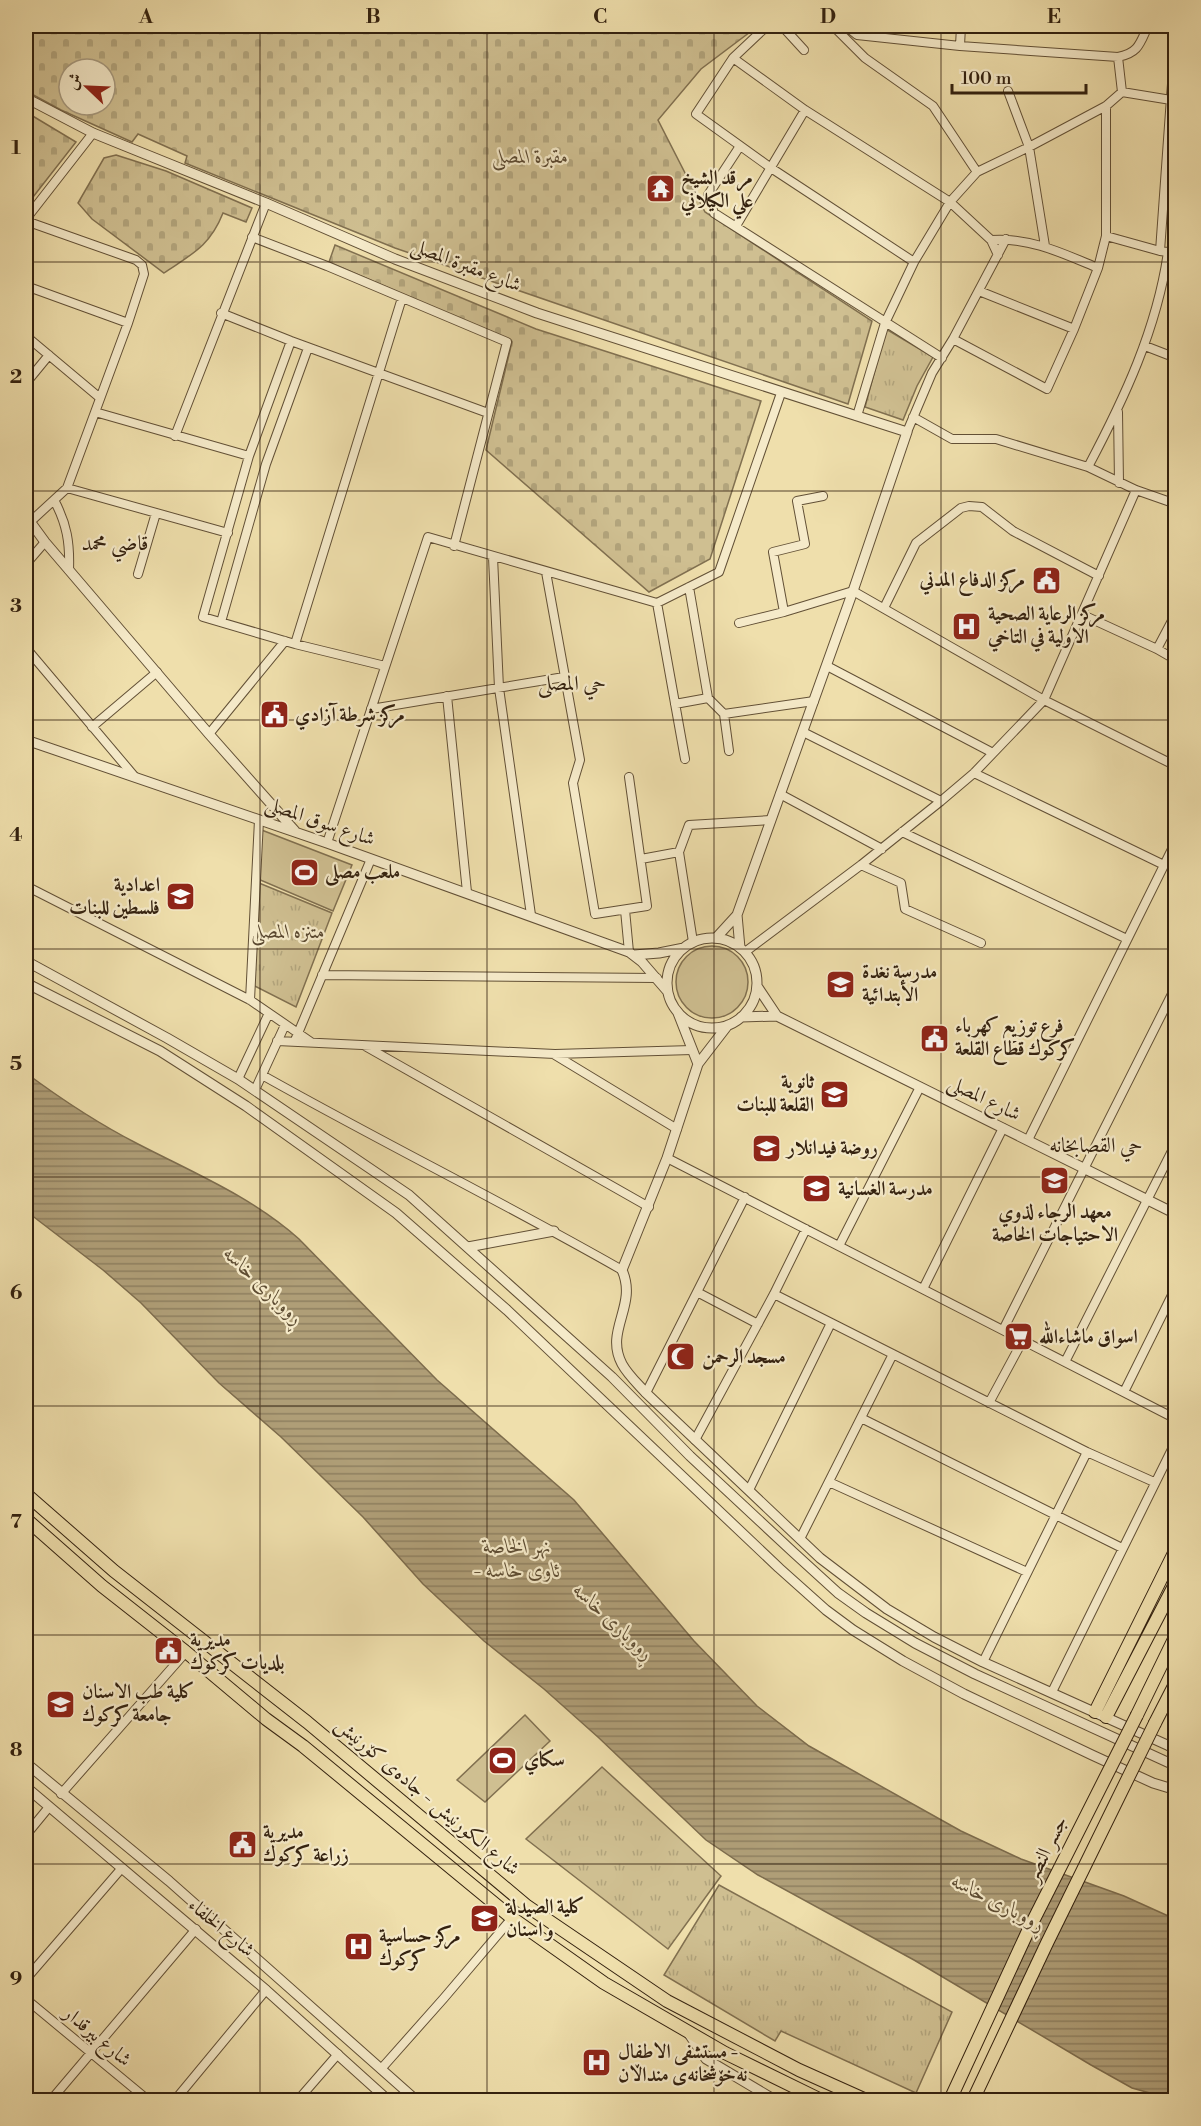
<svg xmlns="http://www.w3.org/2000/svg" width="1201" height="2126" viewBox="0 0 1201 2126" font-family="'Libre Bodoni',Amiri,serif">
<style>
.green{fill:#cfbf91;stroke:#817050;stroke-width:1.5}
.cemetery{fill:url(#cemetery-stones);stroke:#817050;stroke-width:1.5;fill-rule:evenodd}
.park{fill:url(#park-tufts);stroke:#817050;stroke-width:1.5}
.water{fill:url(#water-rules);stroke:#7d6c4d;stroke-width:1.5}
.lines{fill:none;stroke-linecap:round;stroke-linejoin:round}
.minor-casing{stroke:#625036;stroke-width:10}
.tertiary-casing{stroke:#625036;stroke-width:11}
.primary-casing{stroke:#33210f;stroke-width:14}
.minor{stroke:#f5eac9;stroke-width:8}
.tertiary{stroke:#f5eac9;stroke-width:9}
.primary{stroke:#efdfac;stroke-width:12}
.primary-bridge-casing{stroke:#33210f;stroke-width:14;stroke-linecap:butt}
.primary-bridge{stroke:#efdfac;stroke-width:12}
.grid{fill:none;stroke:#33210f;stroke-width:1.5;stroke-opacity:0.55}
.labels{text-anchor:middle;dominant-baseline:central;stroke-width:4.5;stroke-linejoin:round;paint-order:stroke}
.park-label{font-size:20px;font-style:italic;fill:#5a4830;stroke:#f5eac9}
.poi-label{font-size:20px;font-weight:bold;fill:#33210f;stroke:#f5eac9;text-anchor:start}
.street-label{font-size:20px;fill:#33210f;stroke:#f5eac9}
.neighbourhood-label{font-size:21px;fill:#33210f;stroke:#f5eac9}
.water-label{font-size:21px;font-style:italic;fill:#5e4d33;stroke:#f5eac9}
.neatline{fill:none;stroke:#33210f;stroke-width:2}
.grid-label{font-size:20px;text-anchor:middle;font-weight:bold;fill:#33210f}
</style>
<defs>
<pattern id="cemetery-stones" width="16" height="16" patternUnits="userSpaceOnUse" patternTransform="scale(1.5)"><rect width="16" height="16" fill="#cfbf91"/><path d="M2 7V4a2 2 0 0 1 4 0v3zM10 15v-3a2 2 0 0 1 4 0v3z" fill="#b2a47c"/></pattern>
<pattern id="park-tufts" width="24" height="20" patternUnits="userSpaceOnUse" patternTransform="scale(1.5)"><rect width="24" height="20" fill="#cfbf91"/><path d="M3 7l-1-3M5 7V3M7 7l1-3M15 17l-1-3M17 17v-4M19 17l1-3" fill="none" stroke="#b2a47c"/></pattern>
<pattern id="water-rules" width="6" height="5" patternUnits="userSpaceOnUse" patternTransform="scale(1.5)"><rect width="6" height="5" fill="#af9e77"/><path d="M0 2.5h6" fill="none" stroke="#8f8060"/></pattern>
</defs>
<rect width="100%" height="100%" fill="#efdfac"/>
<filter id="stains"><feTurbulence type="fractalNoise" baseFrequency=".00333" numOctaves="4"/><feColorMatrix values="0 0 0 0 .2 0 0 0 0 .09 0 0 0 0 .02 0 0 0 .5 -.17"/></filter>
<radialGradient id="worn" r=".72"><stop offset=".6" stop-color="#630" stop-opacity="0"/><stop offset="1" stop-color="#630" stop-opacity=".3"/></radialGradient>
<path class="green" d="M259,829L352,865L333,911L258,879Z
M676 982a36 36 0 1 1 72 0a36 36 0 1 1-72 0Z
M525,1715L550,1741L485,1802L457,1780Z"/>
<path class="cemetery" d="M26,26H758L701,69L658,120L705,212L872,321L848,404L395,248L185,163L187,156L138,134L132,142L61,110L26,91ZM69,69H105V105H69Z
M26,112L76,142L26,206Z
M116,155L166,171L252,208L246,222L223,213C210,246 192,254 164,273L92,219L78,203L104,158Z
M335,245L536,329L761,401L710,559L649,592L486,450L512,342L329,262Z"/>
<path class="park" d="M886,329L933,357L917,386L903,420L865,407Z
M259,883L332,913L296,1007L251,984Z
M602,1767L721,1876L668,1949L526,1839Z
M719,1885L952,2012L916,2093L781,2031L775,2041L664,1975Z"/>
<path class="water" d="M26,1073C61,1099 99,1124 138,1144C194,1173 252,1197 299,1239L437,1380L574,1500L694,1641L757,1706L809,1746L961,1831L1021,1859L1124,1896L1175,1919V2100L1132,2088L1091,2065L914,1960L758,1875L706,1840L599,1738L544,1689L484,1641L423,1584L363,1517L281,1437L219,1383L141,1303L103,1270L26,1211Z"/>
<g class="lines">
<defs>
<path id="minor" d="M767,26L733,58L805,110L950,202L991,240L998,255
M782,26L804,50
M833,26L865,58L933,106L977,172
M846,26L857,35L960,46L1118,57C1139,53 1140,43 1148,26
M960,46L961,26
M733,58L696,114L771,168L914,262
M1008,91L1029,147L1045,246
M1122,92L1171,100
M1106,106V236
M740,146L708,195L714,213L942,358
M26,219L93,133
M26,221L136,260L142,265L144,274L128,323L67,488L30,522
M736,226L805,110
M252,237L327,266L507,342L454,546
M1160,251L1176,28
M1098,268L1106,236L1160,251L1176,253
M26,286L128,323
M979,291L1074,329
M221,313L291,341L488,413
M26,336L100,398
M953,339L1047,389L1074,329L1098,268C1064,254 1030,237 991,240
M291,341L249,456L203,617L295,644L385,666
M1145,346L1176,358
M26,383L49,355
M95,412L249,456
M1118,412L1119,483
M857,416L885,323L914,262L950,202L977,172L1029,147L1106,106L1122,92L1118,57
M913,417L952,439H996L1088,467L1136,490L1176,504
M907,432L932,373L953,339L1006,239
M175,436L266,203
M1088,467C1124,399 1157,329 1168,252
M67,488L228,533
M54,500C67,524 70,543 69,570
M493,557L499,688L531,915
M26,564L45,542
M546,572L580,760L573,783L595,914L647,906L629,777
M138,574L156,513
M689,587L708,698L724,714L729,751
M657,603L685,759
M884,608L916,543L961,508L969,506L982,507L1013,531L1099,576
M784,612L773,552L805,544L797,501L823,496
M1083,615L1157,649L1176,660
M221,622L266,464L308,348
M739,623L784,612L853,591L1044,700L1176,766
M295,644L402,298
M26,648L135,777
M1157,649L1176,613
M827,666L993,753
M447,696L467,892
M675,704L708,698
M371,709L564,677
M724,714L814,701
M92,727L157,672
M803,732L941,801
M209,734L285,641
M974,773L1164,865
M780,794L882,849
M902,832L1127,939
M327,843L428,537L657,603L719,572L781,393
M641,859L679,852
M861,865L901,883L905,909L981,943
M26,886L250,1000L311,1042
M625,910L629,952
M693,942L679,852L689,825L771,820
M745,952L861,865L941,801L974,773L1044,700L1136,490
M322,975L657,978
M250,1000L259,820
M296,1038L371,859
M277,1041L555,1054L692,1050
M365,1046L649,1207
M555,1055L677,1129
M262,1075C381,1142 503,1202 622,1270
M238,1079L269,1013
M255,1090L285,1025
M1028,1140L1176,841
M667,1158L1176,1419
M839,1246L920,1087
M923,1289L1003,1128
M697,1292L758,1324
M774,1294L1087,1452L1154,1482
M1003,1330L1176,986
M1065,1362L1176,1143
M1124,1392L1176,1287
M646,1393L745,1197
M989,1403L1023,1340
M861,1418L1122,1548
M695,1440L774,1294L806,1229
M829,1482L1027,1572
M749,1490L831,1323
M800,1539L893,1354
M983,1662L1087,1452
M1052,1692L1176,1441
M1170,1747L1176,1735
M61,1794L186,1652
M26,1835L49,1807
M26,1979L121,1869
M26,1999L148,2100
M381,2069L444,1998L512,1918
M51,2100L196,1929
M175,2100L266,1990
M298,2100L338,2054"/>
<path id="tertiary" d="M26,98L93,133L266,203L395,259L537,313L907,432L853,591L737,915L740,948
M26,516L45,542L209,734L295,831
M26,740L327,843L629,952L642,962L668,992
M716,938L737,915
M667 983a45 45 0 1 1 90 0a45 45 0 1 1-90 0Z
M634,955L659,953L684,948
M26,961L167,1038L238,1079L409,1195L612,1377L690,1456L793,1552L838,1593L866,1613L915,1643L975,1674L1176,1766
M26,983L160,1051L246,1106L396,1213L507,1310L779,1568L826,1610L853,1630L903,1661L964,1694L1092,1755L1153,1783L1176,1790
M757,986L777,1016
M678,1013L698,1064
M741,1017L777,1016L1176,1214
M728,1025L698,1064L667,1158L622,1270C638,1306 604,1330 622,1364C628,1375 638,1384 646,1393L820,1558L887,1609L934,1637L983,1662L1176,1749
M468,1247L554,1231
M26,1763L169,1881L416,2100
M26,1787L266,1990L388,2100
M689,2034L706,2059L775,2100"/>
<path id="primary" d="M26,1494L114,1571L307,1722L527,1906L667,2001L799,2070L866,2100
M26,1519L102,1586L186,1652L266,1719L303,1746L512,1918L604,1983L725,2053L821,2100
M1095,1712L1176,1549
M1137,1715L1176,1635
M1106,1717L1176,1582
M1155,1723L1176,1682"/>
</defs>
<use href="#minor" class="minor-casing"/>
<use href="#tertiary" class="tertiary-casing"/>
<use href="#primary" class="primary-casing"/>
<use href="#minor" class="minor"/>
<use href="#tertiary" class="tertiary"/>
<use href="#primary" class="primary"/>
<defs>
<path id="primary-bridge" d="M950,2100L1028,1931L1137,1715
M973,2100L1047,1943L1155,1723"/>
</defs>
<use href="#primary-bridge" class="primary-bridge-casing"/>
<use href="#primary-bridge" class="primary-bridge"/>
</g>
<path class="grid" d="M260,26V2100M487,26V2100M714,26V2100M941,26V2100M26,262H1176M26,491H1176M26,720H1176M26,949H1176M26,1177H1176M26,1406H1176M26,1635H1176M26,1864H1176"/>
<defs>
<symbol id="temple-square" viewBox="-11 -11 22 22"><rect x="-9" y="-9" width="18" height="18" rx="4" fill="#8f2418" stroke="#f5eac9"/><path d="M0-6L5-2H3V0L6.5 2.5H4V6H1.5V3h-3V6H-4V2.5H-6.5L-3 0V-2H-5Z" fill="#fff"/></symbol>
<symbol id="civic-square" viewBox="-11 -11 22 22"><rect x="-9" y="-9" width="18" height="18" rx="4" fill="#8f2418" stroke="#f5eac9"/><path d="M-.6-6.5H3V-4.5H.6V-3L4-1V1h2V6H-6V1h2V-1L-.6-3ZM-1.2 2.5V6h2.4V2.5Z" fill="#fff"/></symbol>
<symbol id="hospital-square" viewBox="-11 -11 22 22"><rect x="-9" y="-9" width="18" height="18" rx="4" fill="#8f2418" stroke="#f5eac9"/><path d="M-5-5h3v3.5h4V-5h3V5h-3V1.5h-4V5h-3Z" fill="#fff"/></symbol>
<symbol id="stadium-square" viewBox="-11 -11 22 22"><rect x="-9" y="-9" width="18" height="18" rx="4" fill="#8f2418" stroke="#f5eac9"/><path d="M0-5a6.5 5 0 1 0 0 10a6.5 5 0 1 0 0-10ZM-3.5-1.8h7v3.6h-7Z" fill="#fff"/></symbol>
<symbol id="school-square" viewBox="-11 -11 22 22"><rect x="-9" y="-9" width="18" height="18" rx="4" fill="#8f2418" stroke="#f5eac9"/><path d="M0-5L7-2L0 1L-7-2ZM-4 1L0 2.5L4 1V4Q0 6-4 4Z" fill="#fff"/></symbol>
<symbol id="supermarket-square" viewBox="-11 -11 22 22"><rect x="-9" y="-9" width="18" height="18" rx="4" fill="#8f2418" stroke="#f5eac9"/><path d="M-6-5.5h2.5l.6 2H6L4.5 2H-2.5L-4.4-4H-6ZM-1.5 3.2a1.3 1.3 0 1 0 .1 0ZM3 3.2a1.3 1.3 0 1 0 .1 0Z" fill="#fff"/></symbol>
<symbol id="mosque-square" viewBox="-11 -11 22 22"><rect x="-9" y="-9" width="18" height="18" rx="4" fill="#8f2418" stroke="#f5eac9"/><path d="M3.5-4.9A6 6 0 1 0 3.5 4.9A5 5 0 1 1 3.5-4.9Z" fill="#fff"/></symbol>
<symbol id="university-square" viewBox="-11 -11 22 22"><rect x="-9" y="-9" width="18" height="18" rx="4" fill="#8f2418" stroke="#f5eac9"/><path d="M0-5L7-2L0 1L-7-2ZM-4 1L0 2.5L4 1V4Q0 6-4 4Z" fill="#fff"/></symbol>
</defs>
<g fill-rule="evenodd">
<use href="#temple-square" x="644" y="172" width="33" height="33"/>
<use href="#civic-square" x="1030" y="564" width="33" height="33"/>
<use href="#hospital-square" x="950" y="610" width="33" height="33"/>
<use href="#civic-square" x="258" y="698" width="33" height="33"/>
<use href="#stadium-square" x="288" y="856" width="33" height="33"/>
<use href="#school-square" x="164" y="880" width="33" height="33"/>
<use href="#school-square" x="824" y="968" width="33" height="33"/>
<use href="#civic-square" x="918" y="1022" width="33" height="33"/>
<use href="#school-square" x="818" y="1078" width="33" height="33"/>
<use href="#school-square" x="750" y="1132" width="33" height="33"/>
<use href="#school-square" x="1038" y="1164" width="33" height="33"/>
<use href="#school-square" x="800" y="1172" width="33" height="33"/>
<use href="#supermarket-square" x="1002" y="1320" width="33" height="33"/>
<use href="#mosque-square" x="664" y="1340" width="33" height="33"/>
<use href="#civic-square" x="152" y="1634" width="33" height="33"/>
<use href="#university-square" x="44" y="1688" width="33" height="33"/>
<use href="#stadium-square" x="486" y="1744" width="33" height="33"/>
<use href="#civic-square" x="226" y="1828" width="33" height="33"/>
<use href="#university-square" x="468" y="1902" width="33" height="33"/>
<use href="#hospital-square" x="342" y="1930" width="33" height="33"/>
<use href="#hospital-square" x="580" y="2046" width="33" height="33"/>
</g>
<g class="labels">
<g class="park-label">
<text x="530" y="157">مقبرة المصلى</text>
<text x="288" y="932">متنزه المصلى</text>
</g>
<g class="poi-label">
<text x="681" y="178">مرقد الشيخ<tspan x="681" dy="23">علي الكيلاني</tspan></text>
<text x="1025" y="580" text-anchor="end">مركز الدفاع المدني</text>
<text x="988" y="614">مركز الرعاية الصحية<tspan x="988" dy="23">الاولية في التاخي</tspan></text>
<text x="295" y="715">مركز شرطة آزادي</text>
<text x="325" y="872">ملعب مصلى</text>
<text x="160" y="885" text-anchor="end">اعدادية<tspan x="160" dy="23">فلسطين للبنات</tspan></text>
<text x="862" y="972">مدرسة نغدة<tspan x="862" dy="23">الأبتدائية</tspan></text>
<text x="955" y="1026">فرع توزيع كهرباء<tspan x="955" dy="23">كركوك قطاع القلعة</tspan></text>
<text x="814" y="1082" text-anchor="end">ثانوية<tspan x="814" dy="23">القلعة للبنات</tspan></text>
<text x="787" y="1148">روضة فيدانلار</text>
<text x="838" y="1189">مدرسة الغسانية</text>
<text x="1055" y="1212" text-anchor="middle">معهد الرجاء لذوي<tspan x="1055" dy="23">الاحتياجات الخاصة</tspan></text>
<text x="1039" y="1337">اسواق ماشاءالله</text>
<text x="702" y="1357">مسجد الرحمن</text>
<text x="190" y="1640">مديرية<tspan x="190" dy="23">بلديات كركوك</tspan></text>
<text x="82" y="1692">كلية طب الاسنان<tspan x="82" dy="23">جامعة كركوك</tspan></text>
<text x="524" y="1760">سكاي</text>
<text x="263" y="1832">مديرية<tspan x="263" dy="23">زراعة كركوك</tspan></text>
<text x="506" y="1907">كلية الصيدلة<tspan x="506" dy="23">و اسنان</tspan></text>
<text x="379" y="1936">مركز حساسية<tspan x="379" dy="23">كركوك</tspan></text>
<text x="618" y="2052">مستشفى الاطفال -<tspan x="618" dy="23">نەخۆشخانەی منداڵان</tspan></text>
</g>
<g class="street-label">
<text transform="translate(466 266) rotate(21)">شارع مقبرة المصلى</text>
<text transform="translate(320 822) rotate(19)">شارع سوق المصلى</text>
<text transform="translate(984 1099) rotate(26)">شارع المصلى</text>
<text transform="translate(427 1797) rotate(40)">شارع الكورنيش - جادەی کۆرنیش</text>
<text transform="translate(1047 1849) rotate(-63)">جسر النصر</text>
<text transform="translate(221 1928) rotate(40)">شارع الخلفاء</text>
<text transform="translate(97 2037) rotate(40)">شارع بيرقدار</text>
</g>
<g class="neighbourhood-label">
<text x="115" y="544">قاضي محمد</text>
<text x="572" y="684">حي المصلى</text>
<text x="1096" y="1146">حي القصابخانه</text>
</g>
<g class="water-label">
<text transform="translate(263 1286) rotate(44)">ڕووباری خاسە</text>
<text x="517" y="1547">نهر الخاصة<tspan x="517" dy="24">- ئاوی خاسە</tspan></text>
<text transform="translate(613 1622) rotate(43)">ڕووباری خاسە</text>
<text transform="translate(998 1903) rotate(27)">ڕووباری خاسە</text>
</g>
</g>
<rect width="1201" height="2126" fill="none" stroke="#efdfac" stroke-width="66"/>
<g transform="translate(87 87) rotate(293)"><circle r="28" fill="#f5eac9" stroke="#a79a7f" stroke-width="1.5"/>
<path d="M0-4.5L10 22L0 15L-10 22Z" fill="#8f2418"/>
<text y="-9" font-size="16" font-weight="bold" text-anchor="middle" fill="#33210f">ش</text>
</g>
<path d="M952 84v9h134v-9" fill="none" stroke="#33210f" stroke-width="3"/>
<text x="961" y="84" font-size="18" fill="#33210f" stroke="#f5eac9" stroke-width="4.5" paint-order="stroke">100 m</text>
<rect x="33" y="33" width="1135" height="2060" class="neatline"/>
<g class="grid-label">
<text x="146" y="23">A</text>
<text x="373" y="23">B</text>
<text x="600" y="23">C</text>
<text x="828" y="23">D</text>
<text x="1054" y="23">E</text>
<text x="16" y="154">1</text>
<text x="16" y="383">2</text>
<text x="16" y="612">3</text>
<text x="16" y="841">4</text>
<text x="16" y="1070">5</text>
<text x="16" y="1299">6</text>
<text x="16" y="1528">7</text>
<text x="16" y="1756">8</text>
<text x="16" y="1985">9</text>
</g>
<rect width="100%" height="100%" filter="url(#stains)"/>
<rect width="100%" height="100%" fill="url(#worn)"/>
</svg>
